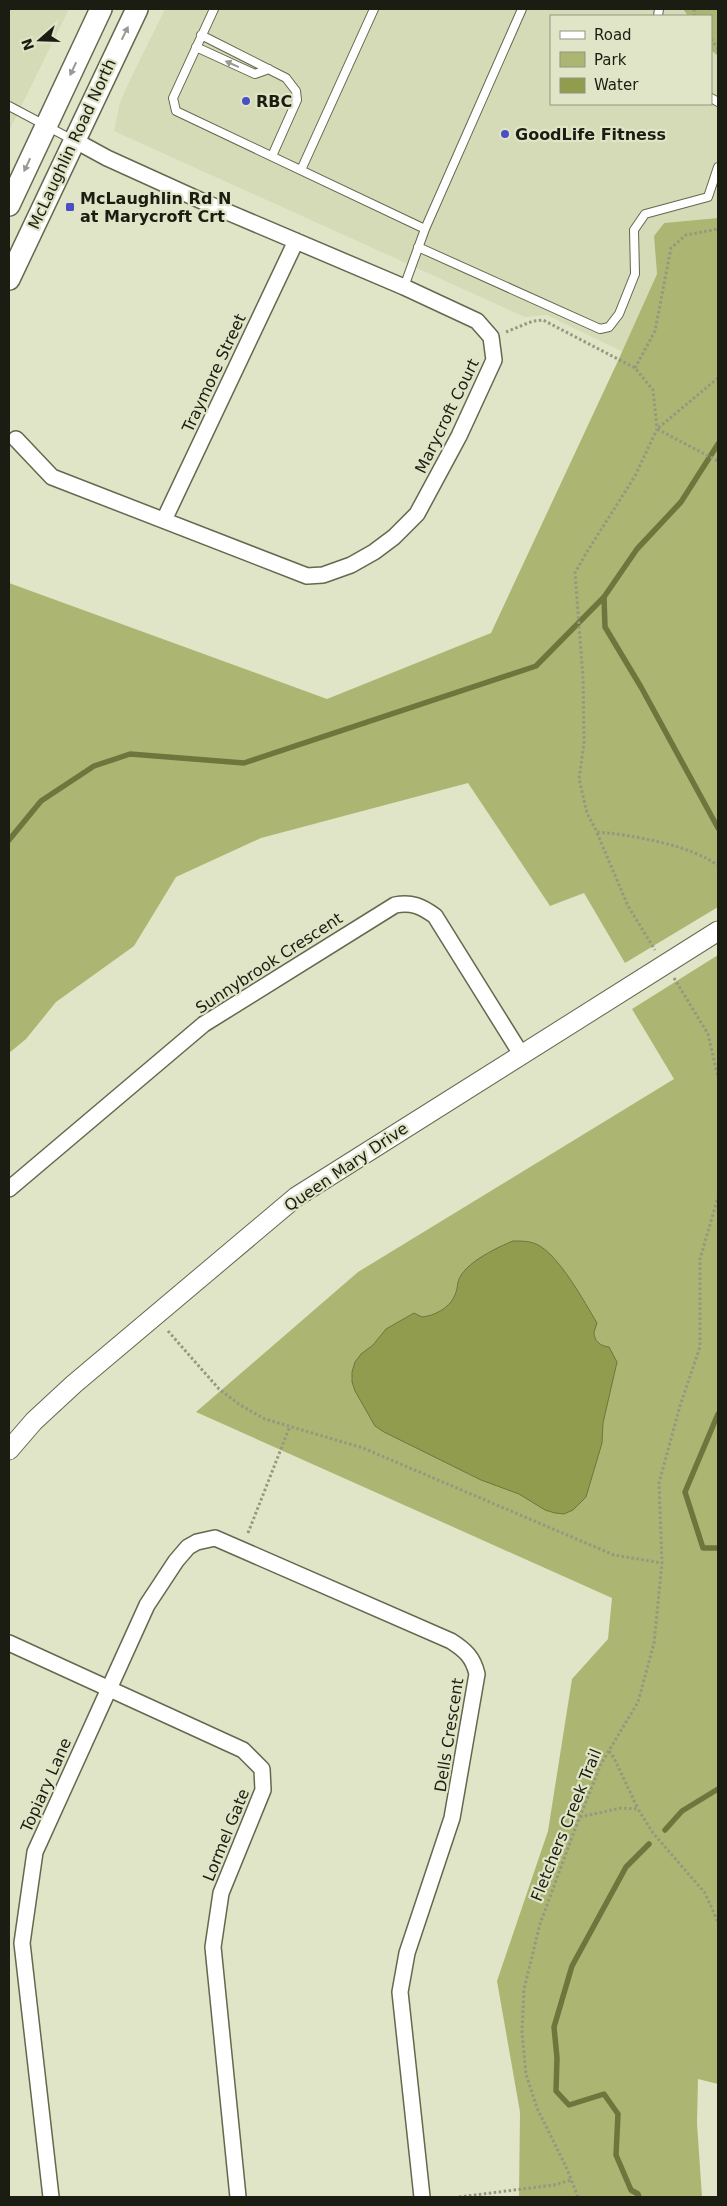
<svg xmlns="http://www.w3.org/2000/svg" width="727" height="2206" viewBox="0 0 727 2206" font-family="'DejaVu Sans',sans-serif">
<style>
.built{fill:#d4dbb6}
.green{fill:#acb672}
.water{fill:#919c4f;stroke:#6e763d}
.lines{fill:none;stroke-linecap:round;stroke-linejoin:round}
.stream{stroke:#6e763d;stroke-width:5.5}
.service-casing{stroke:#64684e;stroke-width:10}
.minor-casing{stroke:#64684e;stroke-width:18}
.tertiary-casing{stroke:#64684e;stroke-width:21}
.secondary-casing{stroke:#64684e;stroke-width:24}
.path{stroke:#949881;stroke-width:3;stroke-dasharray:2.5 2.5;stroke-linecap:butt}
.service{stroke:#fff;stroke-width:8}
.minor{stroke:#fff;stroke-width:15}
.tertiary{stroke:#fff;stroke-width:19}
.secondary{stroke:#fff;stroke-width:21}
.oneway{fill:#989994}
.poi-dot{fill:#4a4fc5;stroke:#e0e5c7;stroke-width:2}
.labels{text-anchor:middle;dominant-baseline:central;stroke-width:4.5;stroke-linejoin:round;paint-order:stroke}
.poi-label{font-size:16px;font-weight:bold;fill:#1b1d12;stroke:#e0e5c7;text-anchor:start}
.street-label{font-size:16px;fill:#1b1d12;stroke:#e0e5c7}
</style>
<rect width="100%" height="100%" fill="#e0e5c7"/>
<path class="built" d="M9,9H69L9,131Z
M165,9H683L688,16H551V104H711V50L718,56V218L663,223L654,236L657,274L623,352L547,315L525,317L114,131L120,102L129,82Z"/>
<path class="green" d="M683,9H718V56L711,50V16H688Z
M718,218V907L625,963L584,893L550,906L468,783L261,838L176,877L134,946L56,1002L26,1039L9,1053V583L327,699L491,633L617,363L657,274L654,236L664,223Z
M718,955V2084L698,2079L697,2123L702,2197H519L520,2112L497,1981L548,1831L572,1679L608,1639L612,1598L196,1412L358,1272L674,1079L632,1009Z"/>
<path class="water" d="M513,1241C521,1241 529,1241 536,1244C558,1253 585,1303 597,1323L594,1332C594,1341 600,1346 609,1347L617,1362L603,1423L602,1443L586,1497L573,1510L564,1514L555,1513L545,1510L519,1494L481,1480L384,1432L375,1426L355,1391L352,1382V1372L355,1362L361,1354L373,1345L386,1329L414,1313L422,1317C434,1316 449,1308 454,1297C460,1285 454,1282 466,1269C476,1258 500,1246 513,1241Z"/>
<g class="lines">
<path class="stream" d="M718,444L681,502L637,549L604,597L605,627L641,687L718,828
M9,840L41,801L94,766L130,754L244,763L536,666L604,597
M718,1414L685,1492L703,1548H718
M665,1830L682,1811L718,1789
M639,2197L638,2194L631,2190L616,2155L618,2114L604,2094L569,2105L556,2091L557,2058L554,2027L572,1966L626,1867L649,1844"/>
<defs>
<path id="service" d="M214,9L173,98L176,111L425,229
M658,16L659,9
M201,35L286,78L296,91L297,100L272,156
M196,47L255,74L269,69
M711,98L718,102
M9,106L73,140
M301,170L374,9
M418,247L600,329L609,327L619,314L635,274L634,230L645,214L708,197L718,167
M404,287L425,229L522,9"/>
<path id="minor" d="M16,439L52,477L307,576L323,575L351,565L374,552L394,537L417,514L459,436L494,360L491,337L477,321L404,287L204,202L107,158L74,140
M164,520L296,241
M9,1189L204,1024L395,905C412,902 421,906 435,916L521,1054
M9,1643L243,1750L262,1769L263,1790L221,1893L213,1947L238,2197
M51,2197L22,1943L35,1852L147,1605L176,1561L188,1547L197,1542L215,1538L451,1641C465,1650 473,1657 477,1674L452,1818L407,1953L400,1992L422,2197"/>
<path id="tertiary" d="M9,1450L34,1421L74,1384L296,1197L718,931"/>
<path id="secondary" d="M9,205L101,9
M9,279L137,9"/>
</defs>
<use href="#service" class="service-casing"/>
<use href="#minor" class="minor-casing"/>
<use href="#tertiary" class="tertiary-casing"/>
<use href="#secondary" class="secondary-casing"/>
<path class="path" d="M694,9L695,16
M711,39L718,49
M506,332L533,321L543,320L635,368L653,390L657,429L635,476L585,555L575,573L583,678L584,743L579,779L587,813L597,832C628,834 695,846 718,866
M635,368L655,331L671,248L686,235L718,229
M718,378L657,429L718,461
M597,833L628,906L655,950
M674,978L708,1034L718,1077
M168,1331L219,1389L240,1405L265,1419L363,1448L614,1555L662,1563
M248,1533L290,1426
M609,1751L614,1758L638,1809
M580,1817L621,1808L638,1809L653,1833L705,1893L718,1922
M459,2197L554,2185L571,2180
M578,2197L567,2169L537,2108L526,2074L522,2032L524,1989L540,1924L575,1829L601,1764L638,1702L654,1643L662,1563L659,1483L680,1406L700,1347V1259L718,1197"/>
<use href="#service" class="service"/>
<use href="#minor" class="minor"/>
<use href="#tertiary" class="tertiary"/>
<use href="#secondary" class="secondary"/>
</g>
<defs><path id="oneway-solid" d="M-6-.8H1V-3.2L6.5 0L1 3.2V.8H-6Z" transform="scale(1.25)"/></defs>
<g class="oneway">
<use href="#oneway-solid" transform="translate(125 33) rotate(-64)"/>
<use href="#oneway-solid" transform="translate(232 64) rotate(-156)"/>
<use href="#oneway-solid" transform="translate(73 69) rotate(115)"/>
<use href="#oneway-solid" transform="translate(27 165) rotate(115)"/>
</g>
<g class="poi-dot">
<circle cx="246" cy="101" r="5"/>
<circle cx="505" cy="134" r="5"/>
<rect x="65" y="202" width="10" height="10" rx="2.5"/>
</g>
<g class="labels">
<g class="poi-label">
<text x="256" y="101">RBC</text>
<text x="515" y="134">GoodLife Fitness</text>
<text x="80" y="198">McLaughlin Rd N<tspan x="80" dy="18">at Marycroft Crt</tspan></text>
</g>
<g class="street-label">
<text transform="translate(72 144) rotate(-65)">McLaughlin Road North</text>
<text transform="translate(214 373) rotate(-65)">Traymore Street</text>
<text transform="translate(447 416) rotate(-64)">Marycroft Court</text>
<text transform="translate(269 963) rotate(-33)">Sunnybrook Crescent</text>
<text transform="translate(346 1167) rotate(-34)">Queen Mary Drive</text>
<text transform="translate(449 1735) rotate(-81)">Dells Crescent</text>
<text transform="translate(46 1785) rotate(-66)">Topiary Lane</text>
<text transform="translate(566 1825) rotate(-68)">Fletchers Creek Trail</text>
<text transform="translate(226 1835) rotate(-68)">Lormel Gate</text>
</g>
</g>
<rect width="727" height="2206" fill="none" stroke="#1b1d12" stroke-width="20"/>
<rect x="550" y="15" width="162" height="90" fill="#e0e5c7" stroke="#91957f"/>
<rect x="560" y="31" width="25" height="8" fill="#ffffff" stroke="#91957f"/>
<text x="594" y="40" font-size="15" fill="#1b1d12">Road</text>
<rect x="560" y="52" width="25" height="15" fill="#acb672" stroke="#91957f"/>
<text x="594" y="65" font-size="15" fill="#1b1d12">Park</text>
<rect x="560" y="78" width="25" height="15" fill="#919c4f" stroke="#91957f"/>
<text x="594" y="90" font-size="15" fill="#1b1d12">Water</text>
<g transform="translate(40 40) rotate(250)" stroke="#e0e5c7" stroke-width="4" paint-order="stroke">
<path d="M0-4L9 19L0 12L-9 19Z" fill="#1b1d12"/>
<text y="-8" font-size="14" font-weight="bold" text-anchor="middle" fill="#1b1d12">N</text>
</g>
</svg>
